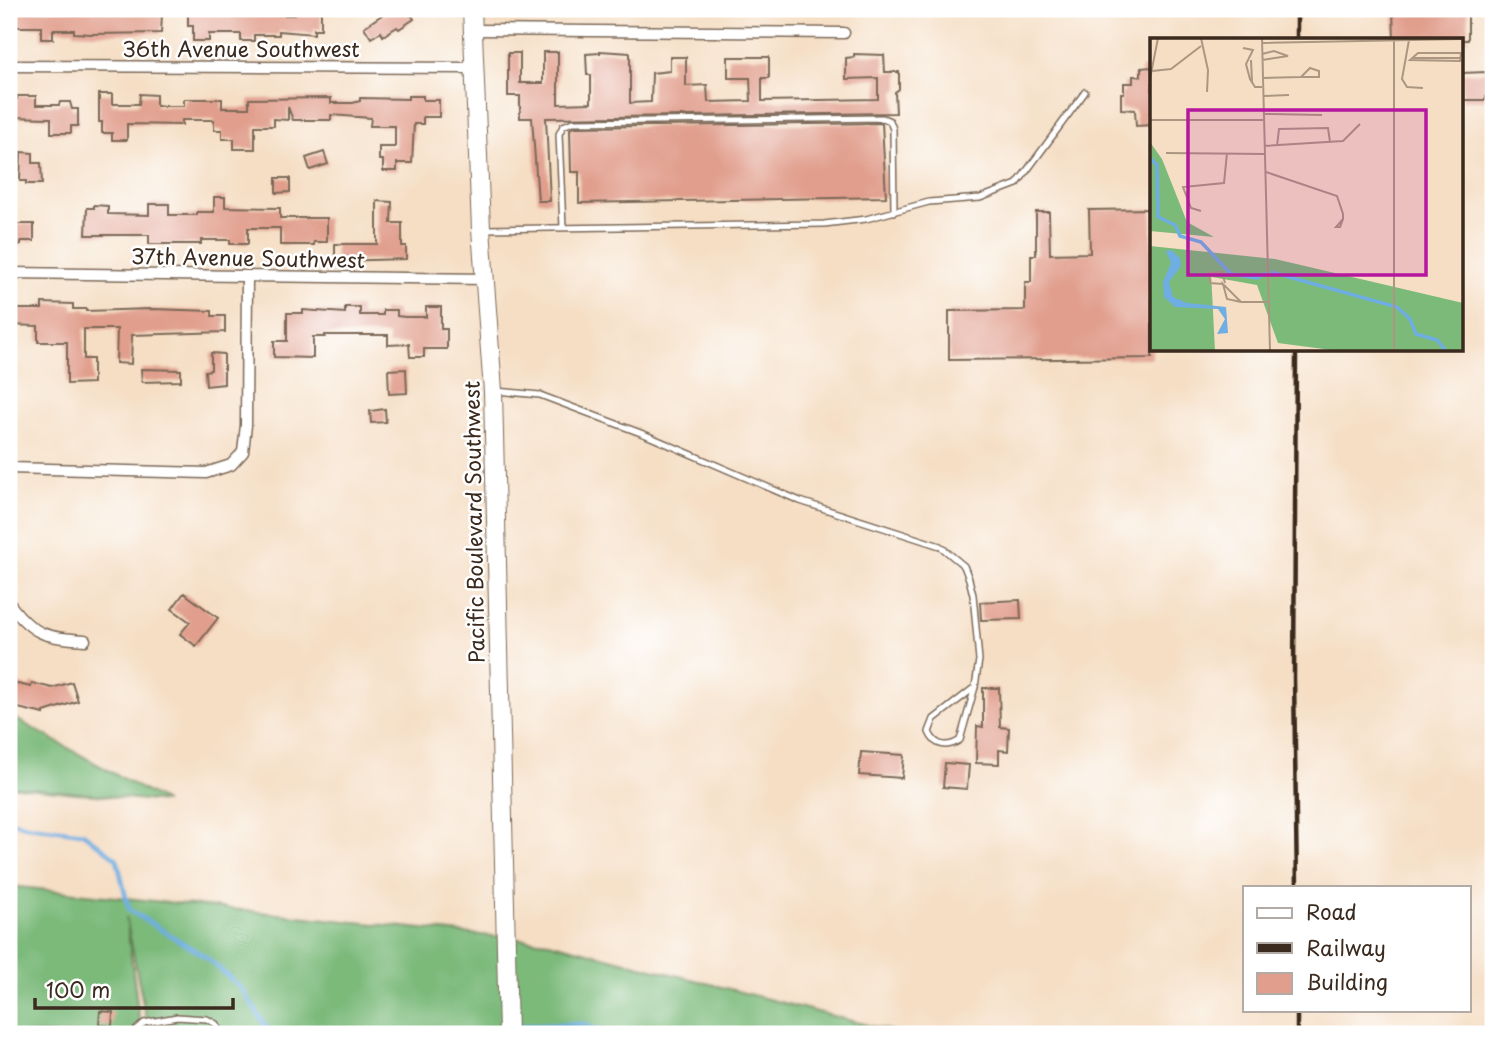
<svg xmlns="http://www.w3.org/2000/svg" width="1502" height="1043" viewBox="0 0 1502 1043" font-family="'Playpen Sans',sans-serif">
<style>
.forest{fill:#7cba7a;stroke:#5c724c;stroke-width:2}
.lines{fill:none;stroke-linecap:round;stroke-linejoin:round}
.stream{stroke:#6faee2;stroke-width:4.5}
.building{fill:#e19e8c}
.service-casing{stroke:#7c6958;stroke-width:8}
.minor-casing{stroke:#7c6958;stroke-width:13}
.primary-casing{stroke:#7c6958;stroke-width:20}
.service{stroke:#fff;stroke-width:5}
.minor{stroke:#fff;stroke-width:10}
.primary{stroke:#fff;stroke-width:18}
.rail{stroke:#3b2a1e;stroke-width:4.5}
.labels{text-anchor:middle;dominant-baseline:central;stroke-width:5;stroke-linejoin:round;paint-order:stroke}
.street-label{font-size:21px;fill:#3b2a1e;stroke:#fff}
.inset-river{fill:none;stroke:#6faee2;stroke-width:3.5}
.inset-road{fill:none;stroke:#ab9682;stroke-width:2}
.view{fill:#b5179e;fill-opacity:0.15;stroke:#b5179e;stroke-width:3.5}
.inset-edge{fill:none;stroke:#3b2a1e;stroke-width:3.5}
</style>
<rect width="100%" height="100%" fill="#fff"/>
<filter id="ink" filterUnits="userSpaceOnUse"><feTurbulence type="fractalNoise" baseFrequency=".0143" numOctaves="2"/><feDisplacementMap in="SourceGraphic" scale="14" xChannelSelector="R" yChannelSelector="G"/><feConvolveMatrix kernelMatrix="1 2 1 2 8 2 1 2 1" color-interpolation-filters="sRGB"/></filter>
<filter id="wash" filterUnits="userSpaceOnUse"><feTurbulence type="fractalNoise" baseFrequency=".00686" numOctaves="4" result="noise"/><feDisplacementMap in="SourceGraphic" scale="28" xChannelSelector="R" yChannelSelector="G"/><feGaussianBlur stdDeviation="1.57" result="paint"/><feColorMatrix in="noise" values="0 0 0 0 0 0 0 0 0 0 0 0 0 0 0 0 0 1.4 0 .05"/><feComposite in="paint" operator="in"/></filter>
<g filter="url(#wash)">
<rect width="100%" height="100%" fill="#f5dec4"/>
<path class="forest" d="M9,715L165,802L9,786Z
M9,886L549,942L902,1034H149L126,917L141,1034H9Z"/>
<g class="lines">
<path class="stream" d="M9,820L22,825L83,833L117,859L129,910L206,957L241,988L271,1034
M512,1026L582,1024L610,1034
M489,1034L503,1026"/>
</g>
<g id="blocks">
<path class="building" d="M121,9L123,14H162L161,33L91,34L74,33V30H53V39H41V27H9V10Z
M188,9H207V11L255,12V15H295V9H321V29H314V34L279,31V35H254V41H241V34H209V41H193V26H188Z
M391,9H407L414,19L399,29L397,27L383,36L381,32L371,38L364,27Z
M1393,9H1468V40H1394Z
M600,51L630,53V103L651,102L652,73L670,71V57H686V86L707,85L708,102L751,101L750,78H728V57H769V78H762V101L878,99V78L846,79V58L854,57V54L884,55L885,72H899V89L895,92L896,113L546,118L550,201H538L532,118H520V96H508V53H520V83H543V52H558V104L591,103V75H587L586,54L600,53Z
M1152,67V125L1136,126L1135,110L1121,109V93H1124V83H1133V76H1141V68Z
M1486,72V100H1462V73Z
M99,94H112V104H139L140,94L156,95V106H184V99H222V108H249V99L331,98V103H353L360,101V98L408,99V96H423V100H439V117H423V124H414L412,163H397V171H383V160H379V147H395V126H370L371,118L331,115V120H293L288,107V120L274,119V126H255V149H234V139H222V130H214V120H182V125L127,124V140H112V133H102V122H99Z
M17,96H36V105H59L60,102H70L72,109H78V126H71V133H51V118L9,117V99H17Z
M882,123L886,197L579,203V172H571L570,129L574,127Z
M21,152L33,153V163H41L42,184H26V181H20Z
M324,152L328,164L310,170L306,158Z
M276,178H290V192L276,193Z
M214,197H225V207L280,208V218H327V242H314V245H280V228H248V244H230V240H201V244H149V235H86L87,208H94V205L108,206V214L149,215V204H169V215H197V212H214Z
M377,201L392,202L391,223H402V246H406V259L335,261V244H377Z
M1152,209V358L949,360V311L1025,310V282H1031V255H1036V212H1049L1050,254L1090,253L1089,210Z
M9,224H34V241H21V245L9,244Z
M42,303L73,304V309H86V311L152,309L212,311V316H225V332L132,335L131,364L116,363L117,329H84V359H93V383L67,384V342H38V326L9,325V309H42Z
M345,307H360V315H383V310H397V316L405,317H426V307H441V329H447V349H424V357H410L409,344L388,345V335H325V337H313V358L274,357V341H287V313H303V310L345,313Z
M211,353L224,354V384L206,386L205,371L211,370Z
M141,369L181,370V381L142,382Z
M406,369L407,393L389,394L388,370Z
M385,409L386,422L371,423L370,411Z
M184,593L218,618L196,646L180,634L190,622L172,609Z
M1020,600L1021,619L981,620L980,602Z
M9,682L31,687L32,683L52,688L72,682L78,701L44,712V714L9,706Z
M983,688H999L1000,727L1009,728L1008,751L999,750V764L976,763L977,726L983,727Z
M861,752L904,755L902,778L859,775Z
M945,763L969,765L967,789L943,787Z
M100,1011L113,1012L112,1026L99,1025Z"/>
</g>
</g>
<g filter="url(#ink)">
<use href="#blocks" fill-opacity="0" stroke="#7c6958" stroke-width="2"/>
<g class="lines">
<defs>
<path id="service" d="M563,228L559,134L563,126L573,122L883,118L890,121L893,129L894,212
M485,229L824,224L866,219L929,202L980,198L1017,184L1085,92
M496,391L540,395L646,435L800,501L940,546L964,566L969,579L973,595L979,660L975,687L960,740C948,748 935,747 929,732L934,719L975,687
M132,1034L144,1023L177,1017L207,1019L216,1024L222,1034"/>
<path id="minor" d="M472,30L844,33
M9,66L473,68
M9,273L486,279
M9,468L206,473L231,465L243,452L246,425L247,276
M9,603C33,636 46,637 85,640"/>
<path id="primary" d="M472,9L481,229L493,391L508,1034"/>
</defs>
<use href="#service" class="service-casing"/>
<use href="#minor" class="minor-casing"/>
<use href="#primary" class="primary-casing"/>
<use href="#service" class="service"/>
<use href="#minor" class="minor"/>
<use href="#primary" class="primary"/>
<path class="rail" d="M1297,40V9
M1296,350L1294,677L1297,887
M1297,1034V1010"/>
</g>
</g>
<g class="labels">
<g class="street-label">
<text x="241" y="48">36th Avenue Southwest</text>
<text transform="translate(248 257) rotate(1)">37th Avenue Southwest</text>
<text transform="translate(473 522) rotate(-91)">Pacific Boulevard Southwest</text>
</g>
</g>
<g transform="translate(1150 38)">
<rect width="313" height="313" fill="#f5dec4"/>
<path d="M0,104L12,121L37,184L64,199L0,193ZM0,208L125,221L313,265V313H189L128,305L107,247L62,239L61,234L65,313H0Z" fill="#7cba7a"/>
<path d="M21,212L30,220L31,228L19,244L23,259L37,265L76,269L78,295L67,296L75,281L68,271L25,269L14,259L13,244L21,225L16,213Z" fill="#6faee2"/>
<path class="inset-river" d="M0,120L7,127L8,179L25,187L30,198L51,204L81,236L107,240L116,235M121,234L247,269L260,281L266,296L287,302L296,313"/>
<path class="inset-road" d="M51,0L58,32L57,54M112,0L120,313M259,2L252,41L257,49L273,50M112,5L314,1M93,10L103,12L96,26L100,41L105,49H112M311,15L310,23L260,22L268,15H314M112,16L124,13L138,18L112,22M263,20H311M101,22L102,44M160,30L169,33V39H151ZM2,33L21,31L51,8M112,40L151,39M0,41L8,0M113,58L139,57M115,76L172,77M0,82H113M114,108L193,103L210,86M127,108L129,91L178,90L180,104M16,115L115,116M116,134L187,158L193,176V181L190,189H186L193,181M51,173L41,170L33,149L74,145L77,115M73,246L60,245L59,235L72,234L75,245M91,264L77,261L73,246L91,264H119M244,313V0"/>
<path class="view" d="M38,72H276V237H38Z"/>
<rect width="313" height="313" class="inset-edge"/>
</g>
<rect width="1502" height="1043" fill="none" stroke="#fff" stroke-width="35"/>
<rect x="1243" y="886" width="228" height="126" fill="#ffffff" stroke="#b1aaa5" stroke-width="2"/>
<rect x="1257" y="908" width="35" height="10" fill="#ffffff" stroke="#b1aaa5" stroke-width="2"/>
<text x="1306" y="920" font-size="21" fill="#3b2a1e">Road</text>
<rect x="1257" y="943" width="35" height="10" fill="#3b2a1e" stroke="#b1aaa5" stroke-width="2"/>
<text x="1306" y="956" font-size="21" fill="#3b2a1e">Railway</text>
<rect x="1257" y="973" width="35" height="21" fill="#e19e8c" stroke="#b1aaa5" stroke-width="2"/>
<text x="1306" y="990" font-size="21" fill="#3b2a1e">Building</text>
<path d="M35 998v10h198v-10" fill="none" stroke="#3b2a1e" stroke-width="3.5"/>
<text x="46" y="998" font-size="21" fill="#3b2a1e" stroke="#ffffff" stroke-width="5" paint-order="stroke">100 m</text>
</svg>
